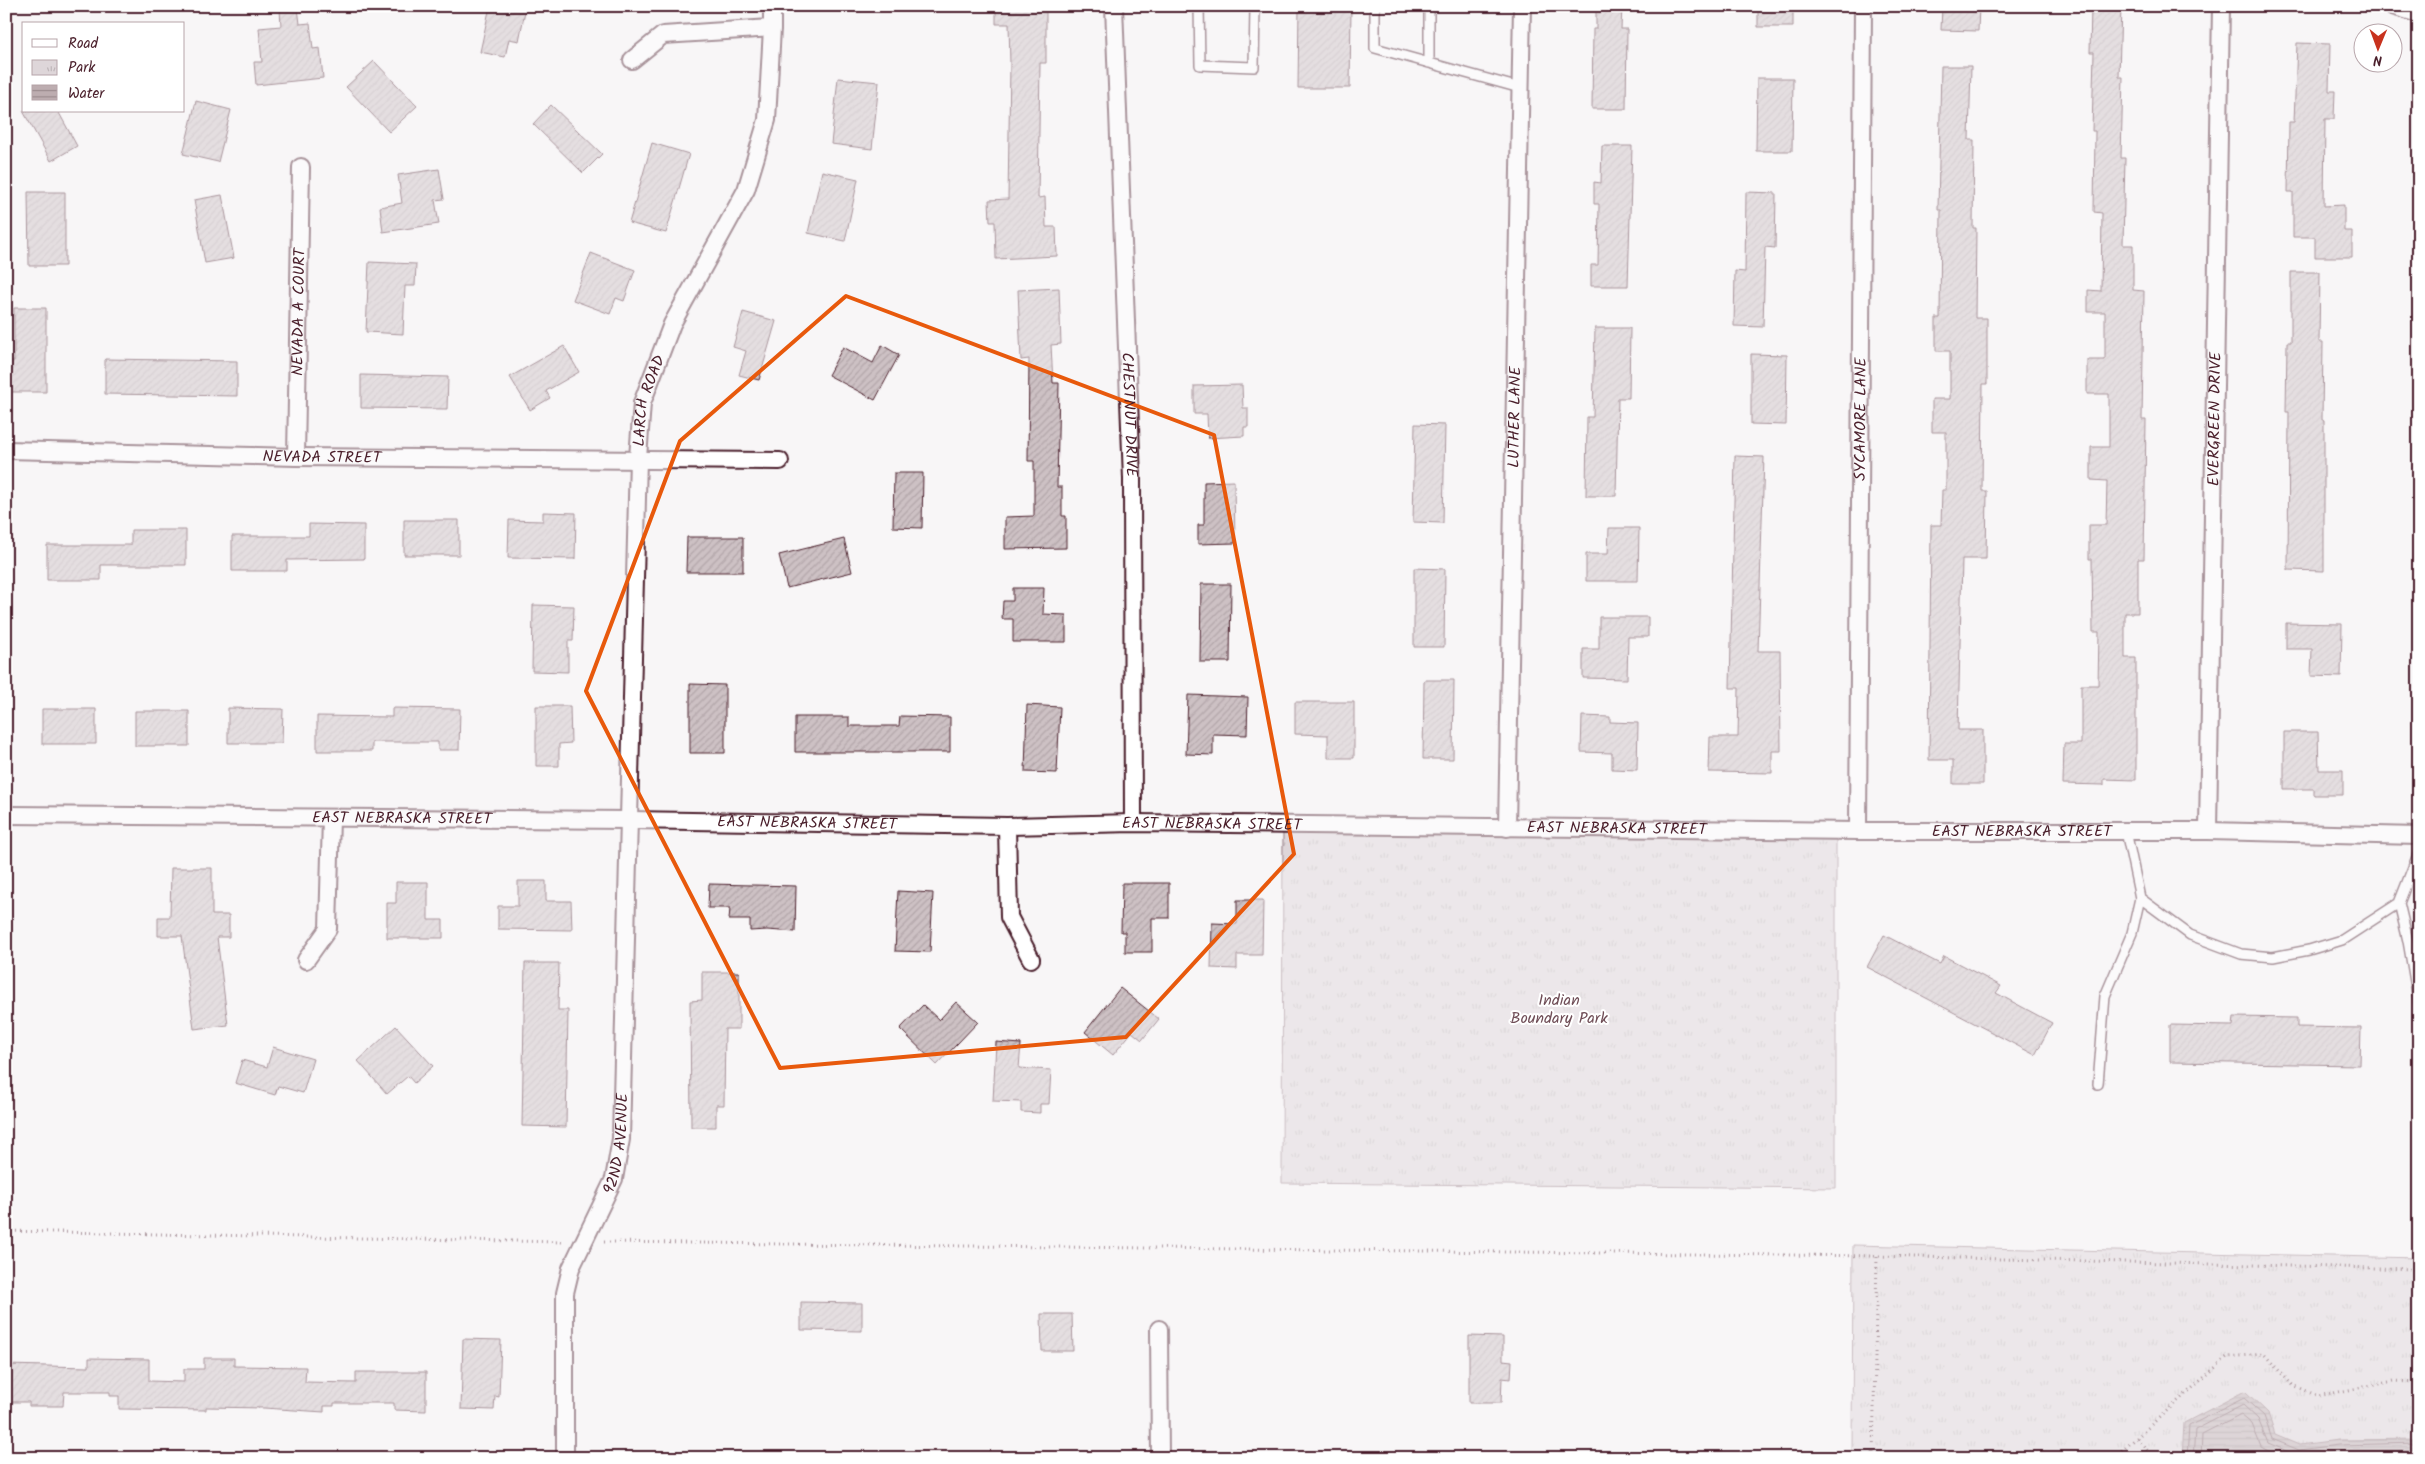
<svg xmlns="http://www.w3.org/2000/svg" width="2425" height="1464" viewBox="0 0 2425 1464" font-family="Kalam,sans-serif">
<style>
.park{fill:url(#park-tufts);stroke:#947a82}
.water{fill:url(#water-rules);stroke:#8f747b}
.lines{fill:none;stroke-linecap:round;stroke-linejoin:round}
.shore{stroke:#785860;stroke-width:1}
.building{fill:url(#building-hatch);stroke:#4a1f2b}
.lane-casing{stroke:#4a1f2b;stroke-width:12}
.street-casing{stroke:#4a1f2b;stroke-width:20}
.path{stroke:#4a1f2b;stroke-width:3;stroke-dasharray:1 4;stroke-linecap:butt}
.lane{stroke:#fff;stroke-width:9}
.street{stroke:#fff;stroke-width:16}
.marked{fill:none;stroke:#e8590c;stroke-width:4;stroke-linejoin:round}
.labels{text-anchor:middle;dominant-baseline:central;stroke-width:4;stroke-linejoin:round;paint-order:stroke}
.street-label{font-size:16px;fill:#4a1f2b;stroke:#fff}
.park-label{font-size:16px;fill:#6f4d56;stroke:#fff}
</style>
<defs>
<pattern id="park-tufts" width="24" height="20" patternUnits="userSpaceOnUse" patternTransform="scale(1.25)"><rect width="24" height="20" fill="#ded6d9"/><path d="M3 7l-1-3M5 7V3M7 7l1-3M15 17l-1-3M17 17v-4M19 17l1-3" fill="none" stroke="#c0b7ba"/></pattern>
<pattern id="water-rules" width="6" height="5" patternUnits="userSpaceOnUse" patternTransform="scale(1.25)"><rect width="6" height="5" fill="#bdadb0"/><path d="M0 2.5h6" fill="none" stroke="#9c8c8f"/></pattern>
<pattern id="building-hatch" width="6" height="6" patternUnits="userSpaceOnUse" patternTransform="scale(1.25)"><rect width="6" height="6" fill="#cdc1c4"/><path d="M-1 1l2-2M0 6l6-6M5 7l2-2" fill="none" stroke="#b2a5a9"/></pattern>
</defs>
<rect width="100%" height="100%" fill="#f8f6f7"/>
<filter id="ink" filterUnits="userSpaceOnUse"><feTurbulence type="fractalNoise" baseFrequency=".02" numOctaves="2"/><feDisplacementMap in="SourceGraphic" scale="10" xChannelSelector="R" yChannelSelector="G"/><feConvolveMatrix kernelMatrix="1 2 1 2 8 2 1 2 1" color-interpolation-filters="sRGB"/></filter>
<g filter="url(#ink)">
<path class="park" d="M1283,831L1836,836V1188L1282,1183Z
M1853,1245L2419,1258V1458H1852Z"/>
<path class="water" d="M2245,1391L2268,1413L2275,1435L2299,1445L2338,1440L2419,1439V1458H2182L2184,1423Z"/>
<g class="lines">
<path class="shore" d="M2187,1458L2189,1426L2244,1398L2264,1416L2272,1439L2299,1450L2338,1445L2419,1443
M2193,1458L2195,1430L2243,1405L2258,1419L2268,1443L2299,1456L2339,1451L2419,1450
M2201,1458L2202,1435L2241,1415L2252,1424L2261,1447L2281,1458"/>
</g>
<path class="building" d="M490,6H526L519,41L509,39L505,57L480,52Z
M996,6H1046V63H1040L1038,198L1045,197L1046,227H1056L1057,256L996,259L995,222H990L989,200L1008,199L1010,64L1009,24H996Z
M1299,6H1351L1350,88H1298Z
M1596,6H1622L1621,29H1627L1626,109H1592L1593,29H1596Z
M1758,6H1793V27H1758Z
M1942,6H1979L1978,31L1941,30Z
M2091,6H2121L2119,77H2123L2121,158H2125L2123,245H2133V290L2144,291L2142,420H2146L2144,559H2138V613H2125V658H2136V780L2104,779V785L2063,784L2064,744H2081V685H2098L2099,632H2093L2092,559H2089V525H2106L2107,481L2091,480V447H2109V394H2087V360H2105V312H2088V290L2101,291L2102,213L2094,212L2095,131H2092L2094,52H2090Z
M298,8L300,24L310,23L313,49L320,48L323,78L256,85L254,62H262L259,28L281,26L280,9Z
M2297,43L2330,44L2329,91H2335L2334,119H2325L2324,206L2344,205V231H2352V257H2315V237H2293V192H2288L2289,122H2294Z
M374,61L417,106L389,132L346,87Z
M1941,66H1971L1969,140H1974L1973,228H1976L1975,318H1987V384H1983L1982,491H1987L1986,559H1962L1958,730H1983V784H1953V760H1929L1931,525H1941L1942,490H1946V432H1932V399H1950V351H1936V318H1940L1941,210H1938Z
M838,78L879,82L872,149L831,144Z
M1757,78H1793L1792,151H1756Z
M196,101L231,110L218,162L183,154Z
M551,105L602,154L583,173L533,124Z
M23,111H58L77,146L51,161Z
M652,143L689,154L666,233L629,223Z
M1602,146H1632L1628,286H1591V265H1598L1599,204H1594V182L1601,183Z
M439,169L444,199L435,200L439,224L383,232L380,207L402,203L398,175Z
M822,171L858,179L845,241L808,233Z
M28,192H65V266H29Z
M1746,192L1776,193L1775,248L1765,247L1763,327L1734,326L1735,271L1745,272Z
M222,195L234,258L205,263L194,200Z
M591,253L635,270L624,301L616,298L610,314L573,300Z
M369,262L416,264L415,286H405L403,334L366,332Z
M2291,272H2320L2319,342H2323L2322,420H2324V571L2288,570L2289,412H2286L2287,342H2291Z
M1059,288L1061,344L1051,345L1053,383H1059L1057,487H1062V516H1066V548L1005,549V517L1034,516V461H1028L1029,359L1021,360L1018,290Z
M14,308H46V392H10V361H14Z
M743,312L776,321L759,380L739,375L746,351L733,347Z
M1595,328H1630L1629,398H1618L1616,496H1586L1587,417H1593Z
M882,345L899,355L875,400L828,375L843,347L873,363Z
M564,346L579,372L546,391L550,398L530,410L510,377Z
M1751,354L1787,355L1786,425L1751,424Z
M105,359L237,361V396L105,394Z
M361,375L448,377L447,409L361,408Z
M1242,385L1243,408H1248V427H1244V436L1208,438L1207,414H1194V386Z
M1415,424L1445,425L1443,523L1413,522Z
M1735,456L1764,457L1758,651H1780L1781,751H1772V773L1709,772L1710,737H1738L1739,688H1730Z
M894,473H923L922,528L893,527Z
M1234,481L1235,543L1198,544V525H1204V482Z
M543,512L576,513L575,559L508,558L509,520L543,521Z
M404,520H459V555H404Z
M309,524L364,525V559L287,560V571H232V536H309Z
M1609,528H1639L1638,581H1586V554H1608Z
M131,530H186V565H101V580H47V545H131Z
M687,537H743V572H686Z
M844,539L852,572L787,588L779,555Z
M1414,568L1445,569L1444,647H1414Z
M1201,584H1231L1230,662H1200Z
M1013,588H1044L1043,614L1066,615V642H1013V619H1002L1003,601H1013Z
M533,605L574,606L573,641H568V672L532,671Z
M1599,617H1648V637H1628L1627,679L1583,678V649H1599Z
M2286,623L2342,624L2341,677L2311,676L2312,649H2286Z
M1424,680H1454L1453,759H1423Z
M690,684L725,685V753H690Z
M1188,695L1248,697L1247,735L1213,734V755L1186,754Z
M1295,702H1354V758H1328V735L1295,734Z
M1027,705L1060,707L1057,773L1025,772Z
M536,706H570L571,743L559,744V766H536Z
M228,708L283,709L282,743H228Z
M392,708L460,709L459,750H438V742H372V751H317V716L392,717Z
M42,709H96V744H42Z
M135,711H189V746H135Z
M900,716L950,717V752H795V717H849V726H899Z
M1582,716L1610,717V722L1638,723L1637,770L1612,769V753L1581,752Z
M2284,732H2318L2319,770H2343V795H2314V789H2284Z
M171,868H212V915H229V937H217L228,1025L194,1029L182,936H158V917H170Z
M518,881H546V901H571L572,930L498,929V906H518Z
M396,882H428V920H443V938H387V903H396Z
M1122,883H1169V918H1152V952H1125V932H1121Z
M709,884L796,886L795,932L767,930L750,931V920H729L730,908H708Z
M898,891L933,893L930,952L895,951Z
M1237,900H1263L1262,955H1237V969L1211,968L1212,923L1237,924Z
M1884,935L1940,964L1944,956L2001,986L1996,993L2052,1023L2035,1055L1867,967Z
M525,963H559L558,1010H568L566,1127L522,1126Z
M702,972H739V1029H725L724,1105H716V1127H691L690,1001L702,1000Z
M1120,988L1159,1019L1142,1040L1132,1032L1113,1055L1085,1032Z
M956,1002L978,1022L937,1065L900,1029L923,1005L939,1020Z
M2234,1017L2297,1018V1027L2361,1028L2360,1065L2170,1062V1025L2233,1026Z
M396,1026L433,1066L414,1083L408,1076L387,1094L358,1061Z
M996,1042L1021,1044L1019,1068L1051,1070L1049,1104H1040V1113L1021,1112V1102L993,1101Z
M273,1047L313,1059L303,1093L278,1086L275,1095L235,1083L242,1060L267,1067Z
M801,1302L862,1303V1331L801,1330Z
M1041,1314H1072L1073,1351H1042Z
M1469,1336L1503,1337V1360L1512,1361L1511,1379L1502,1378L1501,1403H1469Z
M463,1339L501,1340L499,1397L495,1396L494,1410L461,1409Z
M89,1358L149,1359V1381L184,1382V1369H204V1358H234V1366L306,1367L305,1382L356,1383V1372H426V1411L394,1410V1403H334V1406H324V1412L264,1408L206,1407V1410L119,1409V1396H110V1392H64L63,1406H29V1402H6V1365L89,1367Z"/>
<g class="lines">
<defs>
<path id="lane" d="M1199,6L1200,65L1254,67L1255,6
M1375,6V48L1520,88
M1429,63V6
M2419,852L2399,903L2408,941L2419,1005
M2140,898L2190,935L2241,954L2273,957L2309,950L2342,940L2399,903
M2098,1084L2105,996L2132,933L2140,898L2126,831"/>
<g id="street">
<path id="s1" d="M1114,6L1132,479L1133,823"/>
<path d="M2392,6L2419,14"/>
<path d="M632,60L663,35L772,28"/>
<path id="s2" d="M6,450L296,457L780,461"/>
<path id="s3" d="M296,457L301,167"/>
<path id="s4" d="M6,815L629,820L1007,826L1133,823L1858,831H2208L2419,836"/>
<path d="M1007,826L1009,917L1031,959"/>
<path id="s5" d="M1507,828L1522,6"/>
<path id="s6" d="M1858,831L1863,6"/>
<path id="s7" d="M2208,831L2221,6"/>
<path d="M306,960L328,929L331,818"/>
<path d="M1159,1329L1160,1458"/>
<path id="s8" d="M565,1458V1293L571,1268L614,1179L621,1139L638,458L642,403L672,324L746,190L767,120L772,28V6"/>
</g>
</defs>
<use href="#lane" class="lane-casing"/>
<use href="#street" class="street-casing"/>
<path class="path" d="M6,1231L563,1242
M604,1242L1877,1256L2419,1269
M2137,1438L2154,1458
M1873,1458L1877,1256
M2114,1458L2227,1357L2264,1354L2291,1384L2318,1396L2394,1381L2419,1382"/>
<use href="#lane" class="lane"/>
<use href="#street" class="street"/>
</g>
</g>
<path d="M0 0H2425V1464H0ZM846,296L1214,435L1294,854L1126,1037L780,1068L586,691L680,441Z" fill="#f8f6f7" fill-opacity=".55" fill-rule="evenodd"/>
<path class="marked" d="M846,296L1214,435L1294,854L1126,1037L780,1068L586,691L680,441Z"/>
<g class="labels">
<g class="street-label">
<text stroke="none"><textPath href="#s3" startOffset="145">NEVADA A COURT</textPath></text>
<text stroke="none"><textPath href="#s8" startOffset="1070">LARCH ROAD</textPath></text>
<text stroke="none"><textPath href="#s1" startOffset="409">CHESTNUT DRIVE</textPath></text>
<text stroke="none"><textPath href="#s5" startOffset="411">LUTHER LANE</textPath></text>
<text stroke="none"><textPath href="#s6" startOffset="412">SYCAMORE LANE</textPath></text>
<text stroke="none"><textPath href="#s7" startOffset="412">EVERGREEN DRIVE</textPath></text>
<text stroke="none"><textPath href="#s2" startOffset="316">NEVADA STREET</textPath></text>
<text stroke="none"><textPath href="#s4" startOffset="396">EAST NEBRASKA STREET</textPath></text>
<text stroke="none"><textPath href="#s4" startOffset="801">EAST NEBRASKA STREET</textPath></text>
<text stroke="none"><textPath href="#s4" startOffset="1206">EAST NEBRASKA STREET</textPath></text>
<text stroke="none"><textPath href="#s4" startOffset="1611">EAST NEBRASKA STREET</textPath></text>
<text stroke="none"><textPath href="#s4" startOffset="2016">EAST NEBRASKA STREET</textPath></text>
<text stroke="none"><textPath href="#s8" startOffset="325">92ND AVENUE</textPath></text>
</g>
<g class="park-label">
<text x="1559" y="1000">Indian<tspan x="1559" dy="18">Boundary Park</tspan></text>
</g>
</g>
<rect width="2425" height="1464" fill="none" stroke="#fff" stroke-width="25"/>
<rect x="12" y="12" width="2400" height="1439" fill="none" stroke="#4a1f2b" stroke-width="2" filter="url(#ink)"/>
<rect x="22" y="22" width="162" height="90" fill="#ffffff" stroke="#b7a5aa"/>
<rect x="32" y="39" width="25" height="8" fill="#ffffff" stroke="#b7a5aa"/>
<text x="68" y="48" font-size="15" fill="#4a1f2b">Road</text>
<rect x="32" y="60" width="25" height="15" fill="url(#park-tufts)" stroke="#b7a5aa"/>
<text x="68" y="72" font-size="15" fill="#4a1f2b">Park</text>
<rect x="32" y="85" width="25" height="15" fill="url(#water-rules)" stroke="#b7a5aa"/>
<text x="68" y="98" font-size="15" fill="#4a1f2b">Water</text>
<g transform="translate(2378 48) rotate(181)"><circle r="24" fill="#ffffff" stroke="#b7a5aa"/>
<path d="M0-4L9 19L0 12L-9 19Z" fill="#c8321e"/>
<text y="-8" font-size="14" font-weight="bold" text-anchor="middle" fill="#4a1f2b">N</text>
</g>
</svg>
